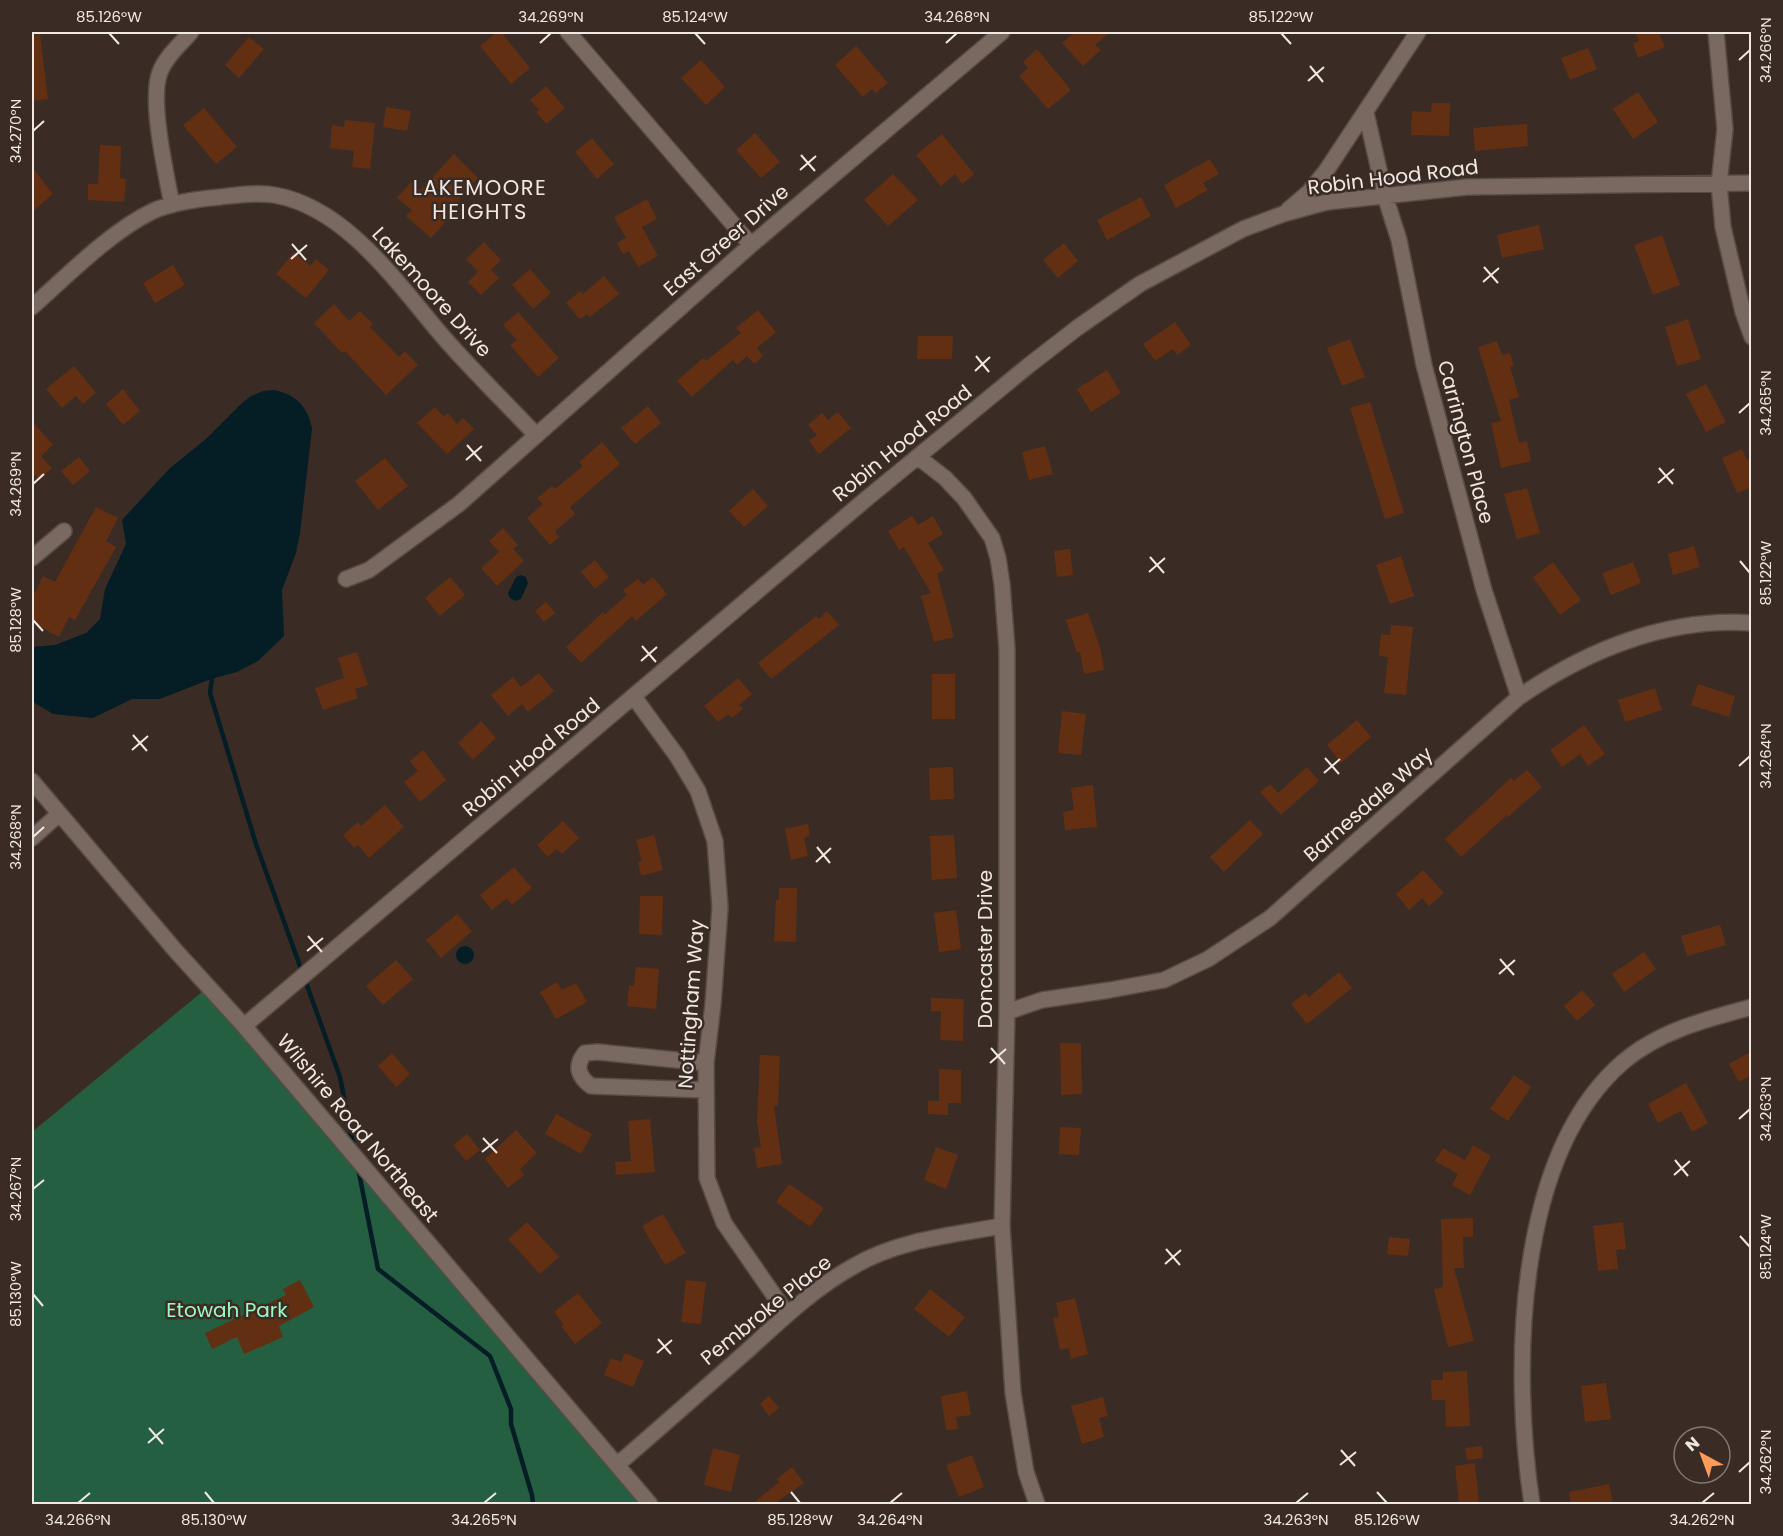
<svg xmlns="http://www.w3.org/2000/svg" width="1783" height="1536" viewBox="0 0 1783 1536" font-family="Poppins,sans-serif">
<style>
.green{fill:#255f41}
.water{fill:#051d25}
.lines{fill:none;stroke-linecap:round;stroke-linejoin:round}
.stream{stroke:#051d25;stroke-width:4.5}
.building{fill:#622f13}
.minor-casing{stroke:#574b45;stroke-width:18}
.minor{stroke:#796961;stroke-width:15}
.ticks{fill:none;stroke:#f1e8e3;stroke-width:2}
.labels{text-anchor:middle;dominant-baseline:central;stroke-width:5;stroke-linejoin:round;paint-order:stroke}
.street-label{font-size:20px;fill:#f1e8e3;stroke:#3a2c25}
.park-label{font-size:20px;fill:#9ef8c4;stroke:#3a2c25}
.neighbourhood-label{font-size:21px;letter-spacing:1.5px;fill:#f1e8e3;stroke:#3a2c25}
.neatline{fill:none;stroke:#f1e8e3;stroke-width:2}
.ticks-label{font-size:15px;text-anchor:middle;fill:#f1e8e3}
</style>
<rect width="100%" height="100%" fill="#3a2c25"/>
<path class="green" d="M208,987L647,1504H32V1132Z"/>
<path class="water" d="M274,390C297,395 308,407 312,429L300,533L296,553L282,590L284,636L258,661L237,672L211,679L160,699H132L93,718L53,714L33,702L32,647L55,645L86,633L100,619L105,589L126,544L122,520L170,468L206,439L242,403L251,396L263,391Z
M521,575L526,577L528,583L521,599L515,601L510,598L508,593L516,577Z
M456 955a9 9 0 1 1 18 0a9 9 0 1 1-18 0Z"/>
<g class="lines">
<path class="stream" d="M212,678L210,693L256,844L340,1077L354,1148
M358,1168L378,1269L490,1356L511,1409V1424L532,1495L533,1504"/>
</g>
<path class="building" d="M497,32H501L530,68L511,84L480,46Z
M1075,32H1110L1095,45L1101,50L1083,66L1062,43Z
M1635,32H1658L1665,47L1638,58L1633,43L1639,41Z
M40,34L48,99L32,101V35Z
M249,37L264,49L239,78L225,65Z
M856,46L888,83L876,93L872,89L863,97L835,65Z
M1588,48L1597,69L1570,80L1561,58Z
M1037,49L1071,90L1048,109L1019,76L1028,68L1023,62Z
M701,60L725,87L706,105L681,78Z
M546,86L565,108L546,124L536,112L539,110L530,100Z
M1638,92L1658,122L1633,139L1613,109Z
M1432,103H1450L1449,136L1411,135L1412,111L1431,112Z
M386,107L411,111L407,131L383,127Z
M204,108L237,147L216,164L183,125Z
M345,120L375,123L370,169L352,167L354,151L330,148L332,125L344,127Z
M1527,124L1528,146L1475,151L1473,128Z
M755,133L780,162L761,178L736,150Z
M942,134L974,174L962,184L955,174L941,186L916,155Z
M592,138L614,164L597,179L575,152Z
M100,145L121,146L120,178L126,179L124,202L88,200V184H98Z
M454,154L478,178L458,200L462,203L431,238L406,216L412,210L397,198L411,182L421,190Z
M1210,159L1219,174L1203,183L1208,190L1176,208L1164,185Z
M32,167L53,194L32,212Z
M893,174L918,200L888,226L864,200Z
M1141,197L1151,216L1107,240L1097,220Z
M647,199L657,219L642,227L658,256L638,267L629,251L623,254L617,243L626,238L614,217Z
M1539,225L1544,249L1502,258L1497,235Z
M1662,235L1680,285L1653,295L1634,245Z
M484,242L501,260L491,270L499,278L481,295L468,282L478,272L466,259Z
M1064,243L1078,261L1058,278L1043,260Z
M294,252L310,266L316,259L329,270L306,298L276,274Z
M173,265L185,285L155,303L143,283Z
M530,269L551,293L533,309L512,285Z
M604,276L619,294L590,317L587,314L580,319L566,303L580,291L583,294Z
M334,304L349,321L360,311L373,324L370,327L399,357L405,351L418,365L386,395L345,351L342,353L314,323Z
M758,310L776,332L757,348L763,356L754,364L747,356L737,365L733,360L692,397L677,381L703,358L706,361L741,333L736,328Z
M518,312L559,358L538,377L510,345L517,340L503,325Z
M1688,319L1701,359L1677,366L1665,327Z
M1175,322L1191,345L1177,355L1173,349L1155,361L1143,344Z
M918,336H953L952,359H917Z
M1350,339L1365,377L1342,386L1327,348Z
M1497,341L1502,355L1510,353L1514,366L1510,367L1519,397L1509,400L1519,443L1527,441L1531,461L1501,468L1491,423L1501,421L1478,347Z
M74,366L96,393L83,404L76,396L62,408L46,389Z
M1107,370L1121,393L1091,412L1077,389Z
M1706,384L1726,422L1706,432L1686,394Z
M123,389L140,411L123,425L106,404Z
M1370,402L1404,513L1385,519L1350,408Z
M648,406L661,423L635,444L621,428Z
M435,407L444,417L448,413L457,424L463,418L474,429L447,454L417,423Z
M838,412L851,428L819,454L809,441L817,435L808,425L822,413L828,420Z
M32,421L53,445L41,456L52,468L39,480L32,472Z
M602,442L620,464L570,507L575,514L555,531L559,537L550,545L527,518L543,504L537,498L552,486L555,489L583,466L579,462Z
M1045,446L1053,474L1029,480L1022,452Z
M1742,449L1747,460L1752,458V487L1737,493L1722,458Z
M79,457L90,471L73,485L61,471Z
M385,458L408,486L378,510L355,481Z
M1527,488L1540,533L1517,539L1504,494Z
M753,489L768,506L744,527L729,511Z
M96,507L118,518L106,541L116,547L75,620L69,617L59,637L32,622V598L43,576L55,582Z
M912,516L918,525L933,516L943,534L928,543L944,570L937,574L954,637L934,642L921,596L931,593L904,547L899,550L888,531Z
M503,528L518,545L513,549L524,561L497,586L481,568L499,552L489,541Z
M1694,546L1700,567L1673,575L1668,554Z
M1070,549L1073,575L1057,577L1054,551Z
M1401,556L1414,596L1390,604L1376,565Z
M595,560L609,577L595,589L581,572Z
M1553,562L1581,600L1560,615L1533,577Z
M1633,562L1641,583L1611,595L1602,573Z
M450,577L465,595L440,616L425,598Z
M653,577L667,594L636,621L632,616L581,663L566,647L603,612L605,614L627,595L623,590L638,579L643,585Z
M546,602L555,613L544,622L535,611Z
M827,611L839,625L771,679L758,663L816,616L819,619Z
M1088,613L1101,651L1104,670L1084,674L1080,652L1077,653L1066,620Z
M1391,625L1413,627L1406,695L1384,693L1388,657L1379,656L1381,634L1390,635Z
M357,652L368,685L355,689L358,698L323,710L315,688L344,678L338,658Z
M539,673L554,691L528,712L522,704L508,716L491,695L513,677L521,687Z
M932,674H955V719H932Z
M738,678L752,694L739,705L743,709L732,718L728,714L718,722L704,706Z
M1698,684L1735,696L1729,717L1691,705Z
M1655,688L1662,710L1625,722L1618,700Z
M1062,711L1086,714L1081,755L1058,753Z
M1357,720L1371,737L1341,763L1327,745Z
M481,721L496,738L473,760L458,743Z
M1584,725L1605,754L1588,766L1580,754L1562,767L1550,750Z
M423,750L446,780L420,802L404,782L418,771L410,761Z
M953,767L954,799L930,800L929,768Z
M1307,767L1319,781L1281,815L1260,792L1270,784L1278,793Z
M1527,770L1542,787L1508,817L1507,815L1461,857L1445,839L1511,778L1514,781Z
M1093,785L1097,827L1065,830L1063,812L1074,810L1071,788Z
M385,805L404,827L369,858L358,845L354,848L343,835L358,822L361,826Z
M1250,820L1263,834L1224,872L1210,857Z
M563,821L579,838L562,854L557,849L548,857L537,845Z
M808,824L810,836L804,838L808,856L791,860L785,829Z
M654,835L663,870L641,876L638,862L642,861L636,840Z
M954,835L957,878L932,880L930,836Z
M514,867L532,888L512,905L507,898L492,910L480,895Z
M1423,870L1444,893L1429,906L1422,898L1409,910L1396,894Z
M779,888H797L796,942L774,941L776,900H779Z
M640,896H663L662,935L639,934Z
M956,910L961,949L939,952L934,913Z
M457,914L472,931L441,958L426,940Z
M1720,925L1726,945L1687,956L1681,936Z
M1644,952L1656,969L1624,992L1612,974Z
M396,960L413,979L383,1005L366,986Z
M636,967L659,969L656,1009L627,1006L629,986H634Z
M1339,972L1352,988L1307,1024L1291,1004L1305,993L1309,997Z
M557,982L562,990L576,983L587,1002L556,1019L540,992Z
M1582,990L1595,1005L1577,1021L1564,1006Z
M931,998L964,999L963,1041L940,1040L941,1011H931Z
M1060,1043H1081L1082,1094L1061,1095Z
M1752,1051V1075L1739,1082L1729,1064Z
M392,1053L410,1074L396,1087L378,1066Z
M760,1055L780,1056L778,1106H774L782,1164L757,1168L754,1148L761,1147L757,1122Z
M939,1069L961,1070V1103H948V1115L928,1114V1101H939Z
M1514,1075L1531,1087L1508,1121L1490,1109Z
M1686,1083L1708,1123L1692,1132L1681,1111L1658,1123L1648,1104Z
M556,1114L592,1134L581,1154L545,1134Z
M650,1119L655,1172L616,1175L615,1162L631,1161L628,1121Z
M1060,1127L1081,1128L1079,1155L1059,1154Z
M516,1130L537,1153L520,1169L524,1175L508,1188L485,1159Z
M467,1134L480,1150L466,1161L453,1145Z
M1473,1145L1491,1156L1470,1195L1452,1185L1458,1174L1435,1161L1443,1148L1465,1160Z
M936,1147L958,1155L946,1189L924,1180Z
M789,1184L824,1208L810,1227L776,1202Z
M663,1214L686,1253L665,1265L642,1226Z
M1473,1218V1237H1463L1464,1268H1454L1474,1341L1448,1347L1434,1289L1443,1287L1441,1219Z
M527,1222L559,1257L540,1274L508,1239Z
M1623,1222L1626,1249L1616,1250L1618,1269L1598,1271L1593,1226Z
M1389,1237L1410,1239L1408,1256L1387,1254Z
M300,1280L314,1307L279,1326L283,1337L244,1354L237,1337L212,1349L205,1333L286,1295L283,1289Z
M686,1280L706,1282L701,1324L681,1322Z
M930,1289L965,1317L949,1337L914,1309Z
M578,1293L602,1323L575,1344L561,1326L564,1325L554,1312Z
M1075,1298L1088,1354L1071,1359L1069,1348L1060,1350L1053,1318L1059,1317L1056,1303Z
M625,1353L644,1361L633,1387L604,1375L611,1358L621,1362Z
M1467,1371L1470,1426L1446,1427L1445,1400H1432L1431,1380H1443V1372Z
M1606,1383L1611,1419L1585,1422L1581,1386Z
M967,1391L971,1415L956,1417L958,1429L946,1430L941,1396Z
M769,1396L779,1408L769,1416L760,1404Z
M1103,1397L1108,1416L1099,1418L1104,1437L1082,1444L1071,1406Z
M1482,1446L1483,1458L1467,1460L1465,1448Z
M713,1448L740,1455L731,1492L704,1485Z
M972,1455L984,1487L959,1497L946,1465Z
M1475,1463L1479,1502L1459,1504L1455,1466Z
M792,1467L804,1483L774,1504H752L779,1482L777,1479Z
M1609,1484L1613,1503L1571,1504L1569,1492Z"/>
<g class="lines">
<defs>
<path id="minor" d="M568,32L751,245
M1716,32L1725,129L1719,184L1723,227L1743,312L1752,337
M1366,113L1385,196L1399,240L1424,365L1484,590L1519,697
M172,205C166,173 149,100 160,72C166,56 181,44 191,32
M1288,210L1309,192L1326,171L1418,32
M32,307C67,276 111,231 153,211C173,202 198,199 220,197C237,195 257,192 274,195C347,207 400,287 445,339C474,372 506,403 536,435
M918,457L945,478L964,498L992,538L998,558L1002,584L1007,649V1012L1002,1226L1013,1393L1026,1472L1037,1504
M32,558L64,531
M346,579L369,570L459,504L751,245L1002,32
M634,697L677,756L698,791L715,841L720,907L713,1004L706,1063L707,1178L724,1223L787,1314
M32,781L175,950L244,1026L650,1504
M32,838L59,814
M1007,1012L1042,1000L1110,990L1164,980L1208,959L1270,918L1519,697C1587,650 1668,617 1752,623
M244,1026L865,500L1028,366L1077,328L1140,284L1243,229L1283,214L1327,202L1467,187L1752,183
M705,1090L591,1086C579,1077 574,1067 585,1053L598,1052L706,1063
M617,1465C661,1427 704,1389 747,1351C780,1321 814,1288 854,1266C898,1240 952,1235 1002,1226
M1532,1504C1512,1373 1514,1156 1623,1062C1659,1031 1707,1019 1752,1007"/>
</defs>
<use href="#minor" class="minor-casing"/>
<use href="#minor" class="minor"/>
</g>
<path class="ticks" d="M109,33L119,44M695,33L705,44M1281,33L1291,44M540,43L551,33M946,43L957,33M1739,60L1750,50M1310,66L1323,82M1308,81L1324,67M33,131L44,121M801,155L815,171M800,170L816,156M292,244L306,260M291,259L307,245M1484,267L1498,283M1483,282L1499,268M976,356L989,372M975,371L990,357M1739,413L1750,403M467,445L481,461M466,460L482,446M1659,468L1673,484M1658,483L1674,469M33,484L44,474M1150,557L1164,573M1740,561L1750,573M1149,572L1165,558M33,620L43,631M642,646L656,662M641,661L657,647M133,735L147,751M132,750L148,736M1325,758L1339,774M1739,766L1750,756M1324,773L1340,759M33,837L44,827M817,847L830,863M816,862L831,848M308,936L322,952M307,951L323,938M1500,959L1514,975M1499,974L1515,960M991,1048L1005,1064M990,1063L1006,1049M1739,1119L1750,1109M483,1138L497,1153M482,1152L498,1139M1675,1160L1688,1176M1674,1175L1690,1161M33,1189L44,1180M1740,1236L1750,1247M1166,1249L1180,1265M1165,1264L1181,1250M33,1294L43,1306M658,1339L671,1354M657,1353L672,1340M149,1428L163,1444M148,1443L164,1429M1341,1450L1355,1466M1340,1465L1356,1452M1739,1472L1750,1462M205,1492L214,1503M791,1492L800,1503M1377,1492L1387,1503M78,1503L90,1493M484,1503L496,1493M890,1503L902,1493M1296,1503L1308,1493M1702,1503L1714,1493"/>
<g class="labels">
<g class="street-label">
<text transform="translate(1393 177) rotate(-7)">Robin Hood Road</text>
<text transform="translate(726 240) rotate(-41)">East Greer Drive</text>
<text transform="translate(432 292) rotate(48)">Lakemoore Drive</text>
<text transform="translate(1466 442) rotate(75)">Carrington Place</text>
<text transform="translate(902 443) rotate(-39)">Robin Hood Road</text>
<text transform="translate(531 757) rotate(-40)">Robin Hood Road</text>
<text transform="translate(1368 804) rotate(-41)">Barnesdale Way</text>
<text transform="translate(985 949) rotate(-90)">Doncaster Drive</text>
<text transform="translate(691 1004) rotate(-86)">Nottingham Way</text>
<text transform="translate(358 1128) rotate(50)">Wilshire Road Northeast</text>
<text transform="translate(766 1310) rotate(-39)">Pembroke Place</text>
</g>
<g class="park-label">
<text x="227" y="1310">Etowah Park</text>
</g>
<g class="neighbourhood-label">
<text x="480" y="187">LAKEMOORE<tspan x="480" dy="24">HEIGHTS</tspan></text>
</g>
</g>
<rect width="1783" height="1536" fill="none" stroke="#3a2c25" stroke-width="66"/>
<g transform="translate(1702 1455) rotate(319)"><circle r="28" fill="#3a2c25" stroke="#837771" stroke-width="1.5"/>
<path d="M0-4.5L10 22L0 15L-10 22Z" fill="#fe9b59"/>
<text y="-9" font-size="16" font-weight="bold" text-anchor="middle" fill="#f1e8e3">N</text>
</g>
<rect x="33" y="33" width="1717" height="1470" class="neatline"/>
<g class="ticks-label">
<text x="109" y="22">85.126°W</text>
<text x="551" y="22">34.269°N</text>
<text x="695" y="22">85.124°W</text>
<text x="957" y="22">34.268°N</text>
<text x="1281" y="22">85.122°W</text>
<text transform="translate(1766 50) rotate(-90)" y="5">34.266°N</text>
<text transform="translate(16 131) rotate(-90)" y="5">34.270°N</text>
<text transform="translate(1766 403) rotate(-90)" y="5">34.265°N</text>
<text transform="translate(16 484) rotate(-90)" y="5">34.269°N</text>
<text transform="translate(1766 573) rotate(-90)" y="5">85.122°W</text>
<text transform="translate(16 620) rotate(-90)" y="5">85.128°W</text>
<text transform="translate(1766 756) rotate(-90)" y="5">34.264°N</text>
<text transform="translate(16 837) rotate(-90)" y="5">34.268°N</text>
<text transform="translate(1766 1109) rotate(-90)" y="5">34.263°N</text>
<text transform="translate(16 1189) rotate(-90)" y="5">34.267°N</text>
<text transform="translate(1766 1247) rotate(-90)" y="5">85.124°W</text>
<text transform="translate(16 1294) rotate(-90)" y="5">85.130°W</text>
<text transform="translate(1766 1462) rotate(-90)" y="5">34.262°N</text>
<text x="78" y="1525">34.266°N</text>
<text x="214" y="1525">85.130°W</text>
<text x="484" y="1525">34.265°N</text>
<text x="800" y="1525">85.128°W</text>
<text x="890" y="1525">34.264°N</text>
<text x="1296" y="1525">34.263°N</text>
<text x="1387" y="1525">85.126°W</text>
<text x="1702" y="1525">34.262°N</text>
</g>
</svg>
